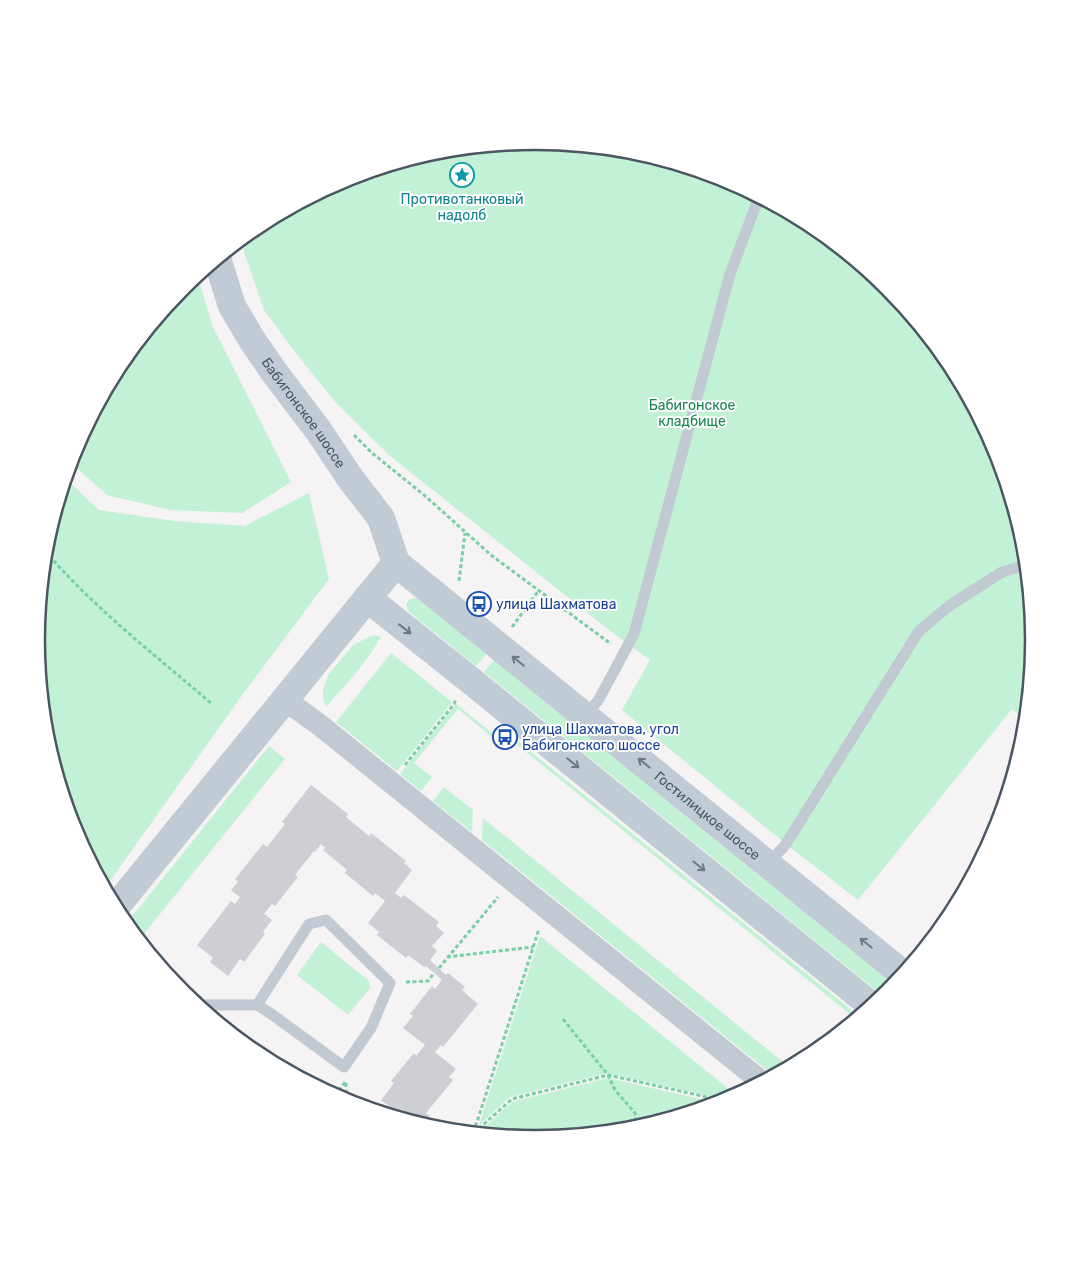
<svg xmlns="http://www.w3.org/2000/svg" width="1070" height="1280" viewBox="0 0 1070 1280" font-family="Rubik,sans-serif">
<style>
.green{fill:#c3f1d5}
.building{fill:#cdcfd5}
.lines{fill:none;stroke-linecap:round;stroke-linejoin:round}
.path{stroke:#7ad0a6;stroke-width:3;stroke-dasharray:4 2.5;stroke-linecap:butt}
.lane{stroke:#c1cad2;stroke-width:11}
.street{stroke:#c1cad2;stroke-width:22}
.secondary{stroke:#c1cbd6;stroke-width:28}
.oneway{stroke:#6e7984}
.labels{text-anchor:middle;dominant-baseline:central;stroke-width:4;stroke-linejoin:round;paint-order:stroke}
.culture-label{font-size:14px;fill:#0d838f;stroke:#fff}
.park-label{font-size:14px;fill:#17864f;stroke:#fff}
.street-label{font-size:14px;fill:#4a5661;stroke:#fff}
.transit-label{font-size:14px;fill:#164399;stroke:#fff;text-anchor:start}
.rim{fill:none;stroke:#4a5661;stroke-width:2.5}
</style>
<rect width="100%" height="100%" fill="#f5f3f3"/>
<path class="green" d="M535,141L633,151L720,177L726,179L812,225L888,288L950,363L996,449L1024,543L1034,640L1026,720L1012,709L858,900L786,844L622,710L650,660L613,633L390,456L336,403L295,352L264,310L240,240L258,225L344,179L438,151Z
M197,275L213,327L291,482L242,513L170,510L107,495L70,462L74,449L120,363L183,287Z
M65,478L99,510L175,521L245,526L309,493L329,579L243,694L105,888L74,831L46,737L36,640L46,542Z
M414,598L419,599L486,654L476,666L409,612C404,605 407,600 414,598Z
M371,636H381C367,663 345,685 326,707L323,698V689L328,675L353,645Z
M391,653L452,702L397,771L336,722Z
M494,660L894,985L883,996L484,672Z
M456,704L508,746L515,739L859,1016L856,1019L515,743L508,750L458,709L414,763L432,777L421,791L400,774Z
M269,746L285,759L139,940L126,924Z
M444,787L473,810L472,832L433,801Z
M483,818L789,1067L773,1075L482,840Z
M540,936L736,1095L728,1100L607,1073L510,1097L479,1125Z
M321,942L369,981L370,988L348,1015L297,975Z
M608,1078L718,1103L632,1129L535,1139L478,1133L512,1102Z"/>
<path class="building" d="M311,785L348,814L346,817L369,836L371,833L406,861L404,863L412,870L395,893L401,898L404,895L439,922L436,926L444,933L432,946L437,951L430,960L446,975L448,973L465,987L462,990L478,1004L443,1047L441,1045L435,1052L456,1069L449,1077L453,1080L426,1113L430,1116L422,1125L410,1121L405,1117L407,1114L401,1109L398,1113L381,1100L394,1083L391,1081L414,1053L416,1056L425,1045L403,1028L413,1016L410,1014L432,986L435,989L442,980L426,966L424,967L408,955L406,958L377,935L379,932L368,923L385,901L375,893L373,896L345,873L347,870L323,850L325,848L321,844L315,852L314,851L295,875L298,877L278,902L275,906L272,904L264,914L272,920L263,932L265,934L244,962L240,959L228,976L210,962L213,958L197,945L231,901L235,904L240,897L231,890L238,882L235,879L263,844L267,847L285,824L282,822Z"/>
<g class="lines">
<path class="path" d="M354,435L372,453L424,495L491,555L611,644
M45,551C94,608 155,655 212,704
M459,581L465,533
M512,627L539,590
M405,765L454,704L456,699
M447,957L533,947
M439,968L498,897
M406,982L428,981L434,973
M563,1019L608,1075L615,1090L635,1113L637,1128
M346,1083V1101
M335,1096L345,1082
M472,1132L477,1122L539,929
M474,1133L512,1099L608,1075L725,1101"/>
<path class="lane" d="M586,716L599,699L634,634L730,274L759,197
M768,864L786,844L919,631L949,606L1002,572L1026,565
M177,986L202,1005H257L270,1013L344,1067L371,1028L390,983L326,920L309,924L257,1005"/>
<path class="street" d="M284,699L321,726L419,805L762,1082"/>
<g class="secondary">
<path id="s1" d="M217,258L232,306L252,340L274,372L318,430L350,478L381,518L396,563"/>
<path id="s2" d="M396,563L903,974"/>
<path d="M367,598L470,680L872,1006"/>
<path d="M115,908L396,563"/>
</g>
</g>
<defs><path id="oneway-shaft" d="M-6 0H5M1.5-3L5.5 0L1.5 3" fill="none" stroke-width="1.6" stroke-linecap="round" stroke-linejoin="round" transform="scale(1.25)"/></defs>
<g class="oneway">
<use href="#oneway-shaft" transform="translate(405 629) rotate(38)"/>
<use href="#oneway-shaft" transform="translate(518 661) rotate(-141)"/>
<use href="#oneway-shaft" transform="translate(573 763) rotate(39)"/>
<use href="#oneway-shaft" transform="translate(644 763) rotate(-141)"/>
<use href="#oneway-shaft" transform="translate(699 866) rotate(39)"/>
<use href="#oneway-shaft" transform="translate(866 943) rotate(-141)"/>
</g>
<defs>
<symbol id="sight-ring" viewBox="-11 -11 22 22"><circle r="9.5" fill="#fff" stroke="#0f9aa8" stroke-width="1.5"/><path d="M0-6L1.8-2.2L6-1.7L2.9 1.2L3.7 5.4L0 3.3L-3.7 5.4L-2.9 1.2L-6-1.7L-1.8-2.2Z" fill="#0f9aa8"/></symbol>
<symbol id="bus-ring" viewBox="-11 -11 22 22"><circle r="9.5" fill="#fff" stroke="#1a4fb4" stroke-width="1.5"/><path d="M-5-6H5V4H4V6H2V4H-2V6H-4V4H-5ZM-3.5-4V0h7V-4ZM-3.5 1.2v1.5H-2V1.2ZM2 1.2v1.5H3.5V1.2Z" fill="#1a4fb4"/></symbol>
</defs>
<g fill-rule="evenodd">
<use href="#sight-ring" x="448" y="161" width="28" height="28"/>
<use href="#bus-ring" x="465" y="590" width="28" height="28"/>
<use href="#bus-ring" x="491" y="723" width="28" height="28"/>
</g>
<g class="labels">
<g class="culture-label">
<text x="462" y="199">Противотанковый<tspan x="462" dy="16">надолб</tspan></text>
</g>
<g class="park-label">
<text x="692" y="405">Бабигонское<tspan x="692" dy="16">кладбище</tspan></text>
</g>
<g class="street-label">
<text stroke="none"><textPath href="#s1" startOffset="179">Бабигонское шоссе</textPath></text>
<text stroke="none"><textPath href="#s2" startOffset="401">Гостилицкое шоссе</textPath></text>
</g>
<g class="transit-label">
<text x="496" y="604">улица Шахматова</text>
<text x="522" y="729">улица Шахматова, угол<tspan x="522" dy="16">Бабигонского шоссе</tspan></text>
</g>
</g>
<path d="M0 0H1070V1280H0ZM45 640a490 490 0 1 1 980 0a490 490 0 1 1-980 0Z" fill="#fff" fill-rule="evenodd"/>
<path class="rim" d="M45 640a490 490 0 1 1 980 0a490 490 0 1 1-980 0Z"/>
</svg>
